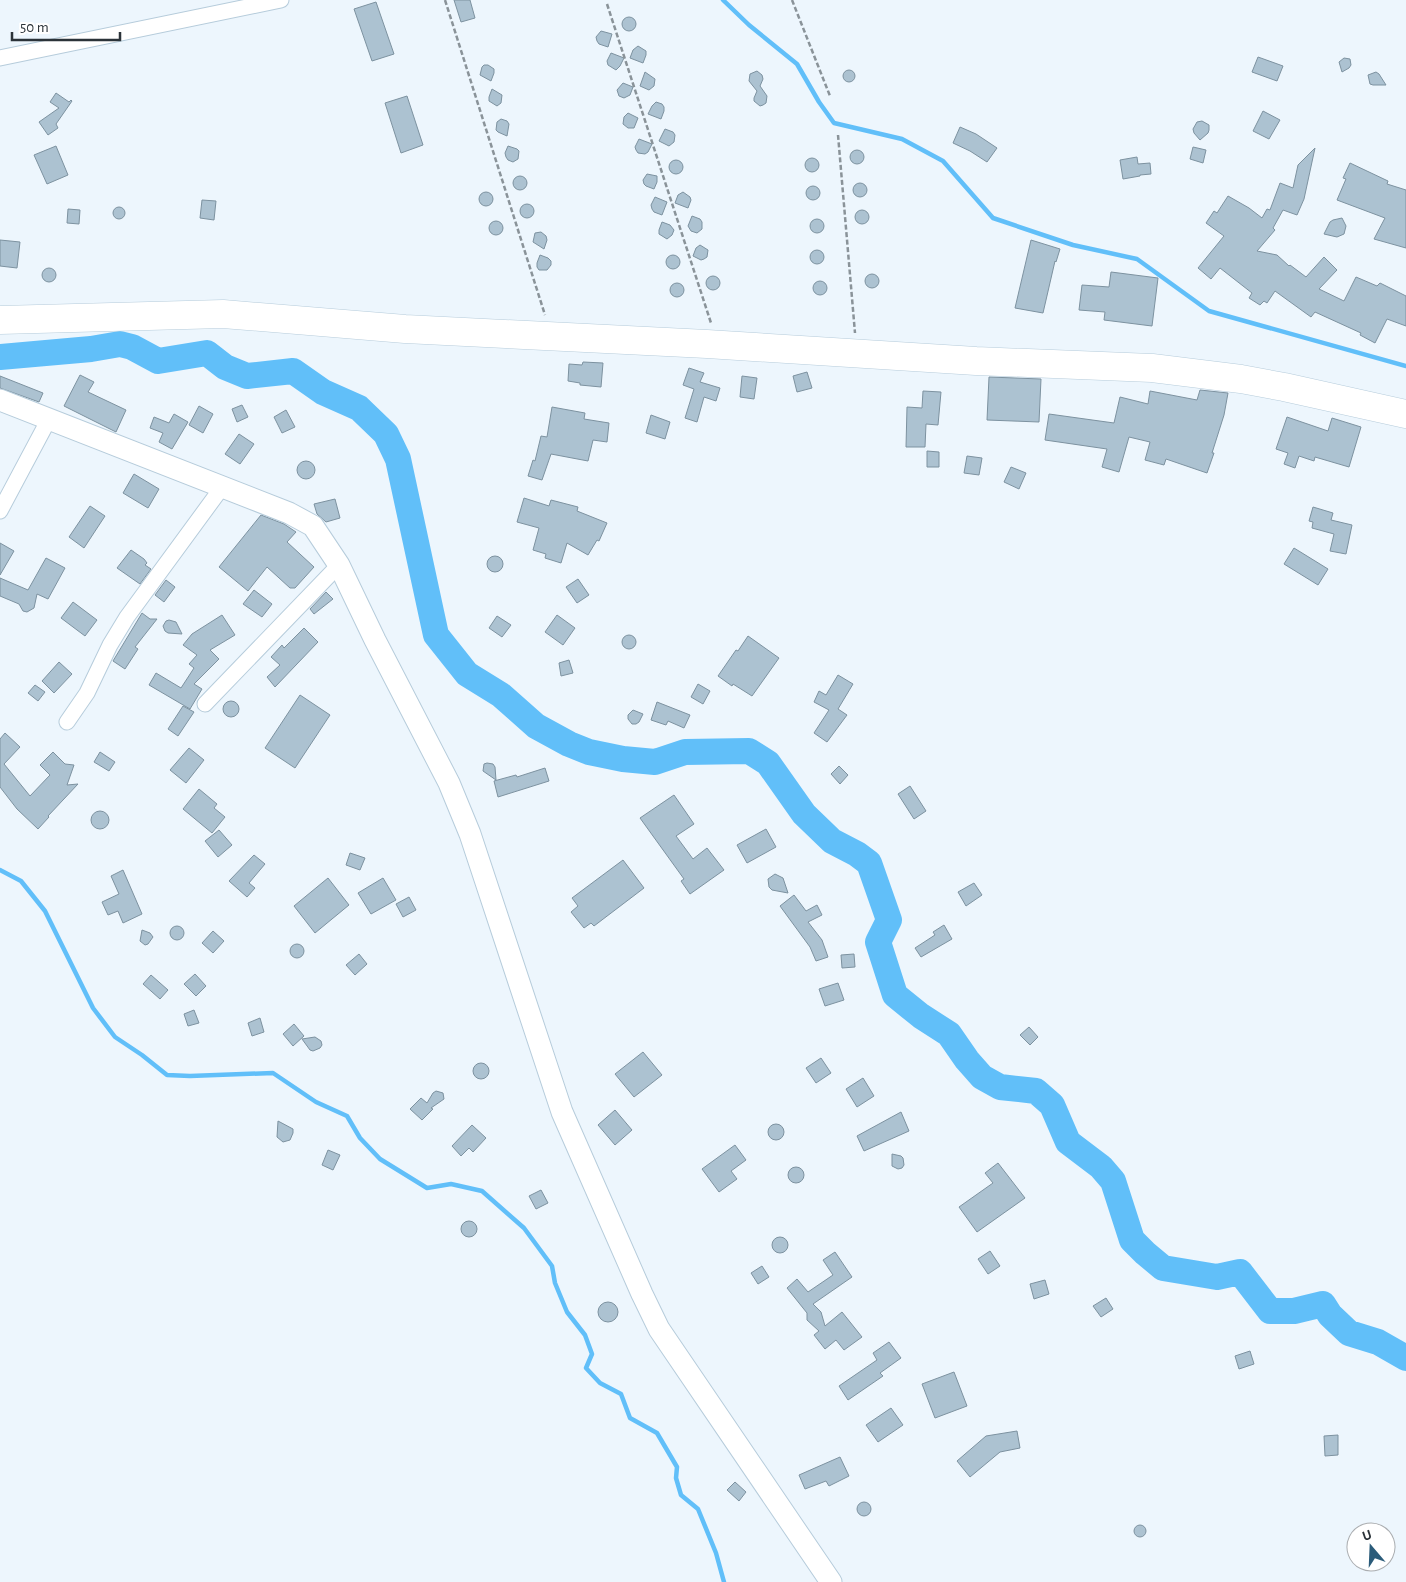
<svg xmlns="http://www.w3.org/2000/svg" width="1406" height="1582" viewBox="0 0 1406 1582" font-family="'Alegreya Sans',sans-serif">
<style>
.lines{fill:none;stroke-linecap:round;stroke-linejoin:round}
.stream{stroke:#61bff9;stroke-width:4.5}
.river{stroke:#61bff9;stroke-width:26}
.building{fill:#acc2d1;stroke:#7d92a0}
.street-casing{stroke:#b6ccdb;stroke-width:17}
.secondary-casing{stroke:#b6ccdb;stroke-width:23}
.highway-casing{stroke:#b6ccdb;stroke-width:29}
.path{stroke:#8a9399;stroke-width:2.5;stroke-dasharray:5 2.5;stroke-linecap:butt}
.street{stroke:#fff;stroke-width:15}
.secondary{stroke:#fff;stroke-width:21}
.highway{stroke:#fff;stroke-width:28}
</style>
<rect width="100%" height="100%" fill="#edf6fd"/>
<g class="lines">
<path class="stream" d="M723,0L749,25L797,64L819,102L834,123L902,139L943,161L993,218L1073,245L1137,259L1209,311L1406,366
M0,870L21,881L45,911L93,1008L115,1037L142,1055L167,1075L190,1076L273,1073L316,1102L347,1116L360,1138L380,1159L427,1188L451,1184L482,1191L524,1228L552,1266L555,1283L567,1312L585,1335L592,1354L586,1368L600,1383L621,1394L630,1418L657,1433L677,1467L676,1478L681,1495L698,1509L716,1553L724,1582"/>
<path class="river" d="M0,357L91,349L120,344L132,347L158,361L207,353L225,367L247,376L293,371L323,392L359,408L386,434L398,459L436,635L467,674L501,695L536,726L569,744L589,752L623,759L655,762L685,752L749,751L768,763L804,814L832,841L857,854L869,863L889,920L878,942L895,995L921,1016L949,1034L967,1060L982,1077L1000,1087L1036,1091L1052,1105L1068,1142L1101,1167L1113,1181L1132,1240L1145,1253L1163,1268L1217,1277L1240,1272L1270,1311H1294L1323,1304L1330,1315L1349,1333L1378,1342L1406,1358"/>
</g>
<path class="building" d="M454,0H470L475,18L461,22Z
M376,2L394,54L372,61L354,9Z
M622 24a7 7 0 1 1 14 0a7 7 0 1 1-14 0Z
M601,31L612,34L608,47L599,44L597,41L596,37Z
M638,46L646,51V55L643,63L630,58L633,50Z
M611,53L624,58L620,66L616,70L608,65L607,61Z
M1258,57L1283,66L1277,81L1252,72Z
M1344,58L1350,59L1351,65L1349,68L1342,72L1339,62Z
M484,65H488L494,69V73L491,81L480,75L482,67Z
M843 76a6 6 0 1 1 12 0a6 6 0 1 1-12 0Z
M757,71L762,75L763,79L760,86L767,96L766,103L763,105L760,106L754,101V98L757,91L749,81L750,74Z
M645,72L655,79L654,86L649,90L640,86Z
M1376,72L1379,74L1386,85H1373L1370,84L1368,75Z
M623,83L633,87L630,95L624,98L619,96L617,90Z
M492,89L502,95L501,103L497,106L489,101V97Z
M56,93L69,102L71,100L72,101L56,124L58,128L48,135L39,122L59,108L50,102Z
M407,96L423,145L401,153L385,103Z
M656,102L662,104L664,107V111L661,119L648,114L652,106Z
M1263,111L1280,120L1269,139L1253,131Z
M628,113L638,118L634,128H628L623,124L624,117Z
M501,119L507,121L509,124L507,136L498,132L496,130L497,122Z
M1202,121L1209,125V130L1208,133L1200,140L1194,133L1193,129L1197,122Z
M960,127L976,134L997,148L987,162L970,151L953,143Z
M665,129L673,132L675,135L674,142L669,146L659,141Z
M639,139L652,144L648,152L645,154L638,153L636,150L635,147Z
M56,146L68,175L47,184L34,155Z
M508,146L517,149L519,151L518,159L513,162L508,160L506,157L505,153Z
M1193,147L1206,150L1203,163L1190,159Z
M1315,148L1304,199L1297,215L1283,210L1273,228L1275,230L1257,251L1277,255L1289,266L1290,265L1306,277L1324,257L1337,270L1319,289L1344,301L1356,277L1377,286L1380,283L1406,296V326L1387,319L1375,343L1360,335L1361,333L1315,312L1311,317L1275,291L1267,303L1264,301L1260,305L1249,298L1252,293L1220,268L1211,279L1198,268L1224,236L1206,223L1214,211L1217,213L1228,196L1249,208L1262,218L1267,209L1270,210L1280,183L1293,188L1298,165Z
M850 157a7 7 0 1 1 14 0a7 7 0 1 1-14 0Z
M1137,157L1138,164L1150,163L1151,174L1140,175V176L1123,179L1120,160Z
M805 165a7 7 0 1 1 14 0a7 7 0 1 1-14 0Z
M669 167a7 7 0 1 1 14 0a7 7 0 1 1-14 0Z
M1350,163L1388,181L1387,184L1406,190V248L1374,239L1385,218L1337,200L1346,179L1343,178Z
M647,174L657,176V182L654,189L646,186L644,184L643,180Z
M513 183a7 7 0 1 1 14 0a7 7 0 1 1-14 0Z
M853 190a7 7 0 1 1 14 0a7 7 0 1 1-14 0Z
M806 193a7 7 0 1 1 14 0a7 7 0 1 1-14 0Z
M479 199a7 7 0 1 1 14 0a7 7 0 1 1-14 0Z
M683,192L690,197L691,200L688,208L675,203L678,195Z
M655,197L667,202L662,215L654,212L652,209L651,205Z
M202,200L216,201L214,220L200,218Z
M520 211a7 7 0 1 1 14 0a7 7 0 1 1-14 0Z
M113 213a6 6 0 1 1 12 0a6 6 0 1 1-12 0Z
M68,209L80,210L79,224L67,223Z
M855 217a7 7 0 1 1 14 0a7 7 0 1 1-14 0Z
M692,216L700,219L702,222V229L697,233L691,231L688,226Z
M1342,218L1346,226L1344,234L1337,237L1324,234L1330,222L1333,220Z
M810 226a7 7 0 1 1 14 0a7 7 0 1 1-14 0Z
M489 228a7 7 0 1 1 14 0a7 7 0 1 1-14 0Z
M662,222L670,225L674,230L672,235L667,239L659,234V230Z
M541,232L546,236L547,240L544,249L533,242L535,233Z
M0,240L20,242L17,268L0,266Z
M1031,240L1060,249L1056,262L1055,261L1043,313L1015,308Z
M700,245L708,250L707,257L704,259L701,260L693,256L696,248Z
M810 257a7 7 0 1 1 14 0a7 7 0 1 1-14 0Z
M666 262a7 7 0 1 1 14 0a7 7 0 1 1-14 0Z
M540,255L548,258L551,261V265L547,270H539L537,267V263Z
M42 275a7 7 0 1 1 14 0a7 7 0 1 1-14 0Z
M1111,272L1158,278L1152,326L1104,320L1105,312L1079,310L1082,285L1109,287Z
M865 281a7 7 0 1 1 14 0a7 7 0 1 1-14 0Z
M706 283a7 7 0 1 1 14 0a7 7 0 1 1-14 0Z
M813 288a7 7 0 1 1 14 0a7 7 0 1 1-14 0Z
M670 290a7 7 0 1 1 14 0a7 7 0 1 1-14 0Z
M583,362L603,363L601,387L580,385V383L568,381L569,364L582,365Z
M689,368L704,373L700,382L720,388L716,401L704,397L697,422L685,418L694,389L683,385Z
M807,372L812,388L797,392L793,376Z
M80,375L94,382L88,392L126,410L116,432L64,406Z
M0,376L43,393L39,402L0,388Z
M742,376L757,378L754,399L740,397Z
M989,377L1041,379L1039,422L987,420Z
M1200,390L1228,393L1224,415L1212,453H1214L1207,473L1166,459L1164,465L1145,460L1150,442L1129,437L1119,472L1102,467L1107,449L1045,440L1049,414L1114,423L1120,397L1148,404L1150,391L1197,400Z
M923,391L941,392L938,425L926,424L925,447H906L907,407L922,408Z
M242,405L248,417L237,422L232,409Z
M199,406L213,414L203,433L189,425Z
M552,407L585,413L584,419L609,423L607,442L593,440L588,461L551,454L542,480L528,476L533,460L535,461L541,436L547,437Z
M286,410L295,427L282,433L274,417Z
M174,414L188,422L172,449L159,442L163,433L150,428L154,417L169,423Z
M651,415L670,422L665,439L646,433Z
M1287,417L1328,431L1332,418L1361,427L1349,467L1315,457L1314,461L1299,456L1295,468L1284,464L1288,453L1276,449Z
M239,434L254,444L240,464L225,454Z
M927,451L939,452V467H927Z
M967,456L982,458L979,475L964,473Z
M297 470a9 9 0 1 1 18 0a9 9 0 1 1-18 0Z
M1011,467L1026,473L1019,489L1004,482Z
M134,474L159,489L148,508L123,493Z
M524,498L549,506L551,500L578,507L577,511L607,523L599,541L597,540L588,555L567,543L561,563L545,558L546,554L533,550L539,528L517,522Z
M335,499L340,518L326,522L317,514L314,504Z
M90,506L105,516L84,548L69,537Z
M1313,507L1333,513L1331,520L1352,525L1346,554L1330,551L1334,534L1312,528L1313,522L1309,521Z
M261,515L284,524L296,532L287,542L314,567L295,588H290L267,567L248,591L219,567Z
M0,543L14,551L0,575Z
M1294,548L1328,569L1318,585L1284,564Z
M131,550L144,559L147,563L145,565L151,569L140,584L117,568Z
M487 564a8 8 0 1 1 16 0a8 8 0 1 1-16 0Z
M46,558L65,568L48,599L37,594L34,608L27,612L23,611L19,604L0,596V578L28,590Z
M578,579L589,595L577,603L566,587Z
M166,580L175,587L164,602L155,595Z
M254,590L272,604L262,617L243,604Z
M326,592L333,599L314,614L310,609Z
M73,602L97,620L85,636L61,618Z
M142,613L150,619H157L135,647L138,649L125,669L113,661Z
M222,615L235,635L210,650L219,659L194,684L202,689L190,709L149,685L156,673L181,688L194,668L189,664L197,655L183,645L192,634Z
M557,615L575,628L563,645L545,632Z
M497,616L511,625L502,637L489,628Z
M169,620L176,622L182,634L168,633L165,631L163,626L166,621Z
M304,628L318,642L275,687L267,677L280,665L271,657L282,645L284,648Z
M622 642a7 7 0 1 1 14 0a7 7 0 1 1-14 0Z
M748,636L779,658L752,696L733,684L732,686L718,676L736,650L738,651Z
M569,660L573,673L561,676L559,663Z
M59,662L72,674L54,693L42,681Z
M838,675L853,684L838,709L847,715L827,742L814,733L829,710L814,702L819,691L826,695Z
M698,684L710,691L703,704L691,697Z
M35,685L45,692L38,701L28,693Z
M300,695L330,715L295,768L265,748Z
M223 709a8 8 0 1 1 16 0a8 8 0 1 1-16 0Z
M657,702L690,715L684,728L668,721L666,725L651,720Z
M183,706L194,712L178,736L168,729Z
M633,710L643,714L639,722L636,724H632L628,719V715Z
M5,733L20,747L4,764L30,796L50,775L40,765L53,752L65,764L74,765L67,785L78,784L48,816L49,817L38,829L17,809L0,787V739Z
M189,748L204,760L186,783L170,770Z
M100,752L115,762L109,771L94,762Z
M487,763L493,764L495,767L496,780L483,771L484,764Z
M839,766L848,775L840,784L831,774Z
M545,768L549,781L498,797L494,781L516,775L517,777Z
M910,786L926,811L914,819L898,794Z
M199,789L217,804L214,808L225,817L212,833L183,809Z
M674,795L694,824L676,836L693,859L707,848L724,870L690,894L681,881L684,879L640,818Z
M91 820a9 9 0 1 1 18 0a9 9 0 1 1-18 0Z
M766,829L776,847L747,863L737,845Z
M219,830L232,845L218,857L205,841Z
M350,853L365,858L360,870L346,865Z
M254,855L265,864L249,883L255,888L247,897L229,881Z
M623,860L644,888L594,926L591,923L584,928L571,912L578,906L572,898Z
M123,870L142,914L123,923L118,911L108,915L102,902L119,894L111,876Z
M775,874L783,878L788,893L772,890L769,887L768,879Z
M328,878L349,905L315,933L294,906Z
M383,878L396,900L371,914L358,893Z
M974,883L982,895L966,906L958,892Z
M794,895L806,911L817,905L822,915L808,922L822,940L828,957L816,961L810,947L780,906Z
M409,897L416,910L403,917L396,904Z
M944,925L952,939L921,957L915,948L935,935L933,932Z
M170 933a7 7 0 1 1 14 0a7 7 0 1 1-14 0Z
M142,930L150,933L153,937L148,944L145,945L140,941Z
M213,931L224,941L213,953L202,943Z
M290 951a7 7 0 1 1 14 0a7 7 0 1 1-14 0Z
M359,954L367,964L355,975L346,965Z
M854,954L855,967L842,968L841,955Z
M195,974L206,986L196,996L184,984Z
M151,975L168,990L160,999L143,984Z
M838,983L844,1000L825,1006L819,989Z
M194,1010L199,1023L188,1026L184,1014Z
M260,1018L264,1032L252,1036L248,1023Z
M294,1024L304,1036L293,1046L283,1034Z
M1029,1027L1038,1037L1030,1045L1020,1035Z
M315,1037L321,1041L322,1045L320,1048L313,1051L310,1050L302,1039Z
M643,1052L662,1075L634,1097L615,1074Z
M821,1058L831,1073L816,1083L806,1068Z
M473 1071a8 8 0 1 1 16 0a8 8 0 1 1-16 0Z
M863,1078L874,1096L857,1107L846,1089Z
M436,1091L443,1093L444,1099L431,1108L433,1109L422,1120L410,1109L421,1098L427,1103L433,1093Z
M615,1110L632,1130L615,1145L598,1125Z
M901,1112L909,1131L864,1151L857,1136Z
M278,1121L293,1129V1133L290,1140L283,1142L277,1137Z
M768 1132a8 8 0 1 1 16 0a8 8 0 1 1-16 0Z
M472,1125L486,1138L473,1152L469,1148L461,1156L452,1146Z
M735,1145L746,1160L731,1171L737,1179L719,1192L702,1169Z
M328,1150L340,1155L333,1170L322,1165Z
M892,1154L901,1156L903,1158L904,1165L902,1168L898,1169L892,1166Z
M998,1163L1025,1198L977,1232L959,1207L993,1183L985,1173Z
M788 1175a8 8 0 1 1 16 0a8 8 0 1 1-16 0Z
M541,1190L548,1203L536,1209L529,1196Z
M461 1229a8 8 0 1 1 16 0a8 8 0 1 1-16 0Z
M772 1245a8 8 0 1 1 16 0a8 8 0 1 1-16 0Z
M990,1251L1000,1266L988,1274L978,1259Z
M835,1252L852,1277L813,1304L821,1312L825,1326L842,1312L862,1337L844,1350L836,1340L825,1349L814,1335L819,1331L807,1320V1313L787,1288L797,1279L808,1292L833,1275L823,1260Z
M762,1266L769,1277L758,1284L751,1273Z
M1045,1280L1049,1294L1034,1299L1030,1284Z
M1106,1298L1113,1309L1101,1317L1093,1306Z
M598 1312a10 10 0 1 1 20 0a10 10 0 1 1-20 0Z
M889,1342L901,1358L880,1373L883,1376L848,1400L839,1386L877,1360L873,1353Z
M1250,1351L1254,1364L1239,1369L1235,1356Z
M954,1372L967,1406L935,1418L922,1384Z
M891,1408L903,1425L878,1442L866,1425Z
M1017,1431L1020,1448L1000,1452L970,1477L957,1461L986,1436Z
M1338,1435V1455L1325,1456L1324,1436Z
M840,1457L849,1476L829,1486L826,1481L805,1489L799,1475Z
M735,1482L746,1492L739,1501L727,1490Z
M857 1509a7 7 0 1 1 14 0a7 7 0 1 1-14 0Z
M1134 1531a6 6 0 1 1 12 0a6 6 0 1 1-12 0Z"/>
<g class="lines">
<defs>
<path id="street" d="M0,58L281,0
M0,511L49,419
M205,704L339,565
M67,722L87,693L110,645L127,617L223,486"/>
<path id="secondary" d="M0,400L289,513L313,526L339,565L375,640L449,783L470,834L562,1112L642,1294L659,1329L831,1582"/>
<path id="highway" d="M0,320L223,314L405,329L707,344L976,361L1152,368L1241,379L1284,387L1406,414"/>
</defs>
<use href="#street" class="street-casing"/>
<use href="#secondary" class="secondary-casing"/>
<use href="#highway" class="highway-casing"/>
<path class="path" d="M445,0L545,315
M792,0L830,96
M607,4L711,323
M838,135L855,333"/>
<use href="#street" class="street"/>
<use href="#secondary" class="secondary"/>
<use href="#highway" class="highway"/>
</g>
<g transform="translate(1371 1547) rotate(341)"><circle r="24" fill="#ffffff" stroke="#aaadb0"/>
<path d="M0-4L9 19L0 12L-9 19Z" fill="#2b5c7a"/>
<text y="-8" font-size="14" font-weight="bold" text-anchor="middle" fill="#2b3339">U</text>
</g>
<path d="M12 32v8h108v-8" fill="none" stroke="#2b3339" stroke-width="2.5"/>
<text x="20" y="32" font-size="15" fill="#2b3339" stroke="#ffffff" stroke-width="4" paint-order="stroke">50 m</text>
</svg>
